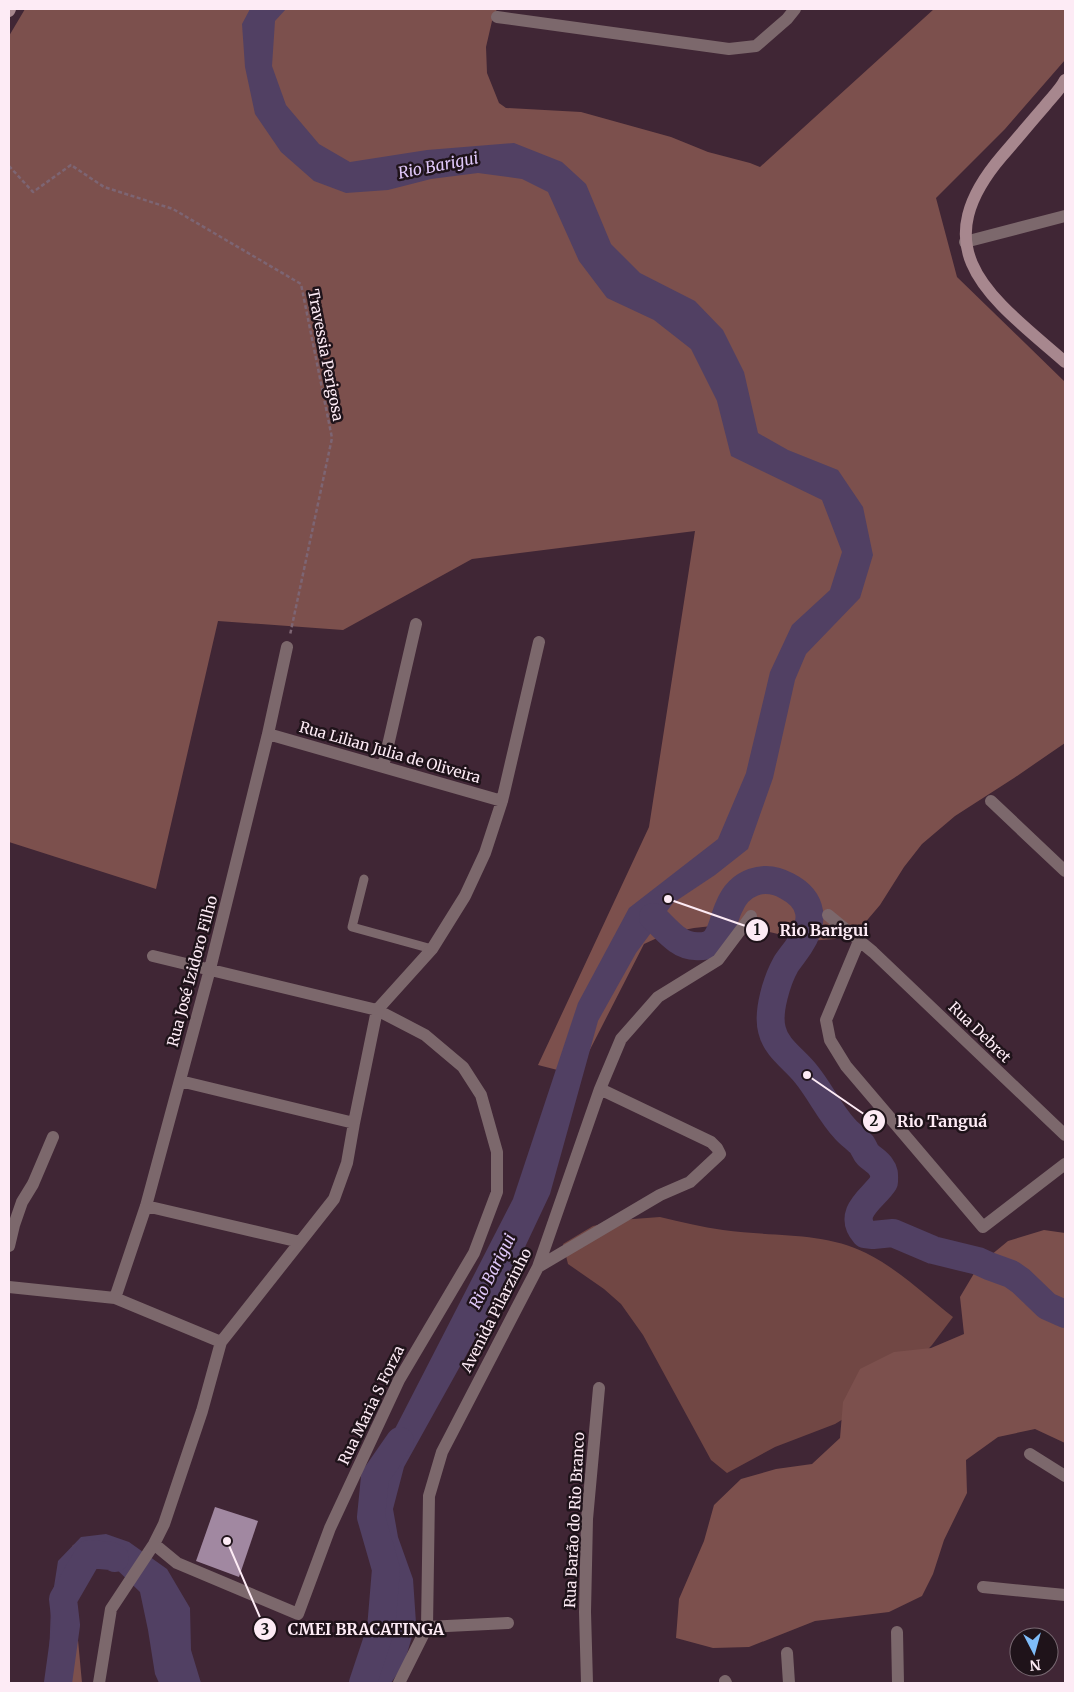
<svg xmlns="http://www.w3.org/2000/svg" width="1074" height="1692" viewBox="0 0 1074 1692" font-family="Merriweather,serif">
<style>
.green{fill:#714744}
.forest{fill:#7c504d}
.water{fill:#514063}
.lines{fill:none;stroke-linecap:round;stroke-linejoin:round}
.river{stroke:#514063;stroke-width:28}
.building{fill:#a188a1}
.path{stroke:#7d6573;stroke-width:2.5;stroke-dasharray:4 2.5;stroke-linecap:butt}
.lane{stroke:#7c686c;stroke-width:9}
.street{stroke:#7c686c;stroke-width:12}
.secondary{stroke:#a7878e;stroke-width:12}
.labels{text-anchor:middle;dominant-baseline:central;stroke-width:5;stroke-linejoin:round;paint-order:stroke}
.street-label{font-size:15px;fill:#fdebf5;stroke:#1f131a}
.water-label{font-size:16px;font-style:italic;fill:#e0c8fa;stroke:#1f131a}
.leader{fill:none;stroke:#fdebf5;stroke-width:2}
.callout-dot{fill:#fdebf5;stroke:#1f131a;stroke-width:2}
.mark-label{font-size:15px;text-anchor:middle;font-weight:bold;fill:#111}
.callout-label{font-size:16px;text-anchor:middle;font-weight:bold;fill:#fdebf5;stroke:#1f131a;stroke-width:5;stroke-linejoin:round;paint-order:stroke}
</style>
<rect width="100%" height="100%" fill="#402635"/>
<path class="green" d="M660,1217C681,1222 702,1227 723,1230C770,1237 823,1231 866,1253C898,1269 925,1295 953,1317L932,1345L911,1367L858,1410L835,1424L775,1447L727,1473L711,1460L643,1335L621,1304L604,1289L568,1264L563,1244L593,1226L620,1220Z"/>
<path class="forest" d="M25,9H497L492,21L486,47L487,73L499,103L506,108L581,112L671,137L708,152L750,163L760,167L934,9H1065V60L1005,129L936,198L957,277L1065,382V743L1014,778L955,816L922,844L904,867L880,905L863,925L835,939L808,941L752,928L721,925L694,928L668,933L644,944L577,1075L538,1065L649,827L695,531L472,559L343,630L218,621L156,889L9,842V36Z
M1044,1230L1065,1233V1443L1035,1429L998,1437L966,1460L967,1493L944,1540L933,1574L922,1596L889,1612L815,1621L749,1647L713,1648L676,1638L679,1599L704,1541L714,1505L741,1479L776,1469L812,1464L840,1438L843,1402L860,1369L894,1352L931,1348L964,1334L960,1297L979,1265L1008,1241Z
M89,1541L88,1561L77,1575L74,1597L82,1683H47L54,1657L57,1573L73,1545Z"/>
<path class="water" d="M250,9H286L275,21L272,66L286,105L319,144L350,162L427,150L514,143L562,162L586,184L611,244L640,273L695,301L723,330L744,372L758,433L788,450L838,470L863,507L873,555L860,598L806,654L795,680L773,778L748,849L715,875L673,903L636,953L598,1021L550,1194L517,1264L404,1467L393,1509L398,1537L413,1579L416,1623L404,1664L391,1683H356L364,1679L383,1636L394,1574L372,1505L381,1456L513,1199L578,1003L629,908L718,839L746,773L770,672L792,625L830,590L842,552L822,500L731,456L717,401L691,349L654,320L607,298L579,261L548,192L522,179L478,173L431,179L388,190L346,193L314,181L281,152L255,114L245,67L242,24Z
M106,1534L129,1542L167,1569L190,1608L191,1650L201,1683H159L155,1674L148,1630L140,1592L109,1562L78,1564L68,1683H48L51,1606L58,1561L81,1537Z"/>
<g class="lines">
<path class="river" d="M653,917C661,924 669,934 678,940C687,947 708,950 716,939C723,930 724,917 729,907C739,882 764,873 787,886C814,900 815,922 799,946C795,952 790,958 786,964C777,980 767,1012 772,1030C776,1048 794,1059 806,1074C820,1091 830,1113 845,1129C850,1135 857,1139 862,1145C864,1148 865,1152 868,1155C872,1159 878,1162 881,1167C885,1172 884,1176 884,1182C874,1198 846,1212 865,1234L873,1235L893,1233L933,1250L978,1261L989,1266L1011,1274L1021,1281L1047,1306L1065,1314
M58,1683L66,1625L63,1599L89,1554L111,1556L115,1558
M363,1683L381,1629L386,1569L371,1517L375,1477L400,1441"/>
</g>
<path class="building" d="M215,1507L258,1521L239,1577L196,1561Z"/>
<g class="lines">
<path class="path" d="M9,166L33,192L71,165L104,187L173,209L301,284L332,438L290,635"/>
<path class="lane" d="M364,879L352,927L432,949"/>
<path class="street" d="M497,17L729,49L756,46L787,19L795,9
M965,242L1065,216
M268,734L502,801
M383,767L416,624
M991,801L1065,871
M828,915L873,952L1065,1135
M859,941L826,1020L830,1040L846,1066L983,1227L1065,1164
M153,956L377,1010L425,1035L463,1067L481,1095L497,1152V1192L474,1253L399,1380L330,1528L298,1614L177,1563L154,1544
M180,1081L354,1123
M146,1206L300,1242
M9,1246L14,1225L22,1202L33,1184L53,1137
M538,1267L660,1195L690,1182L720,1154L717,1148L711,1142L600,1089
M9,1287L115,1298L221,1342
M115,1298L146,1206L210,969L268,734L287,647
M1030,1454L1065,1476
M983,1587L1065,1595
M427,1627L508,1623
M897,1632L898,1683
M787,1653L789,1683
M725,1681L726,1683
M99,1683L111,1609L154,1544L164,1524L202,1411L221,1342L334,1199L347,1163L354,1123L377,1010L432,949L465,896L485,853L502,801L539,642
M399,1683L427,1627L429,1496L442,1452L538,1267L600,1089L621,1039L658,997L718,960L751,916
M587,1683L585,1612L587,1519L599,1388"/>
<path class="secondary" d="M9,11L10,9
M1065,80C1060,90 1051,98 1044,107C1030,123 1016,140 1002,156C920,252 993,299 1065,362"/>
</g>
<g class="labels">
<g class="street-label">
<text transform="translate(326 355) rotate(79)">Travessia Perigosa</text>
<text transform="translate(390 752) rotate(16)">Rua Lilian Julia de Oliveira</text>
<text transform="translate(192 971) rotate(-75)">Rua José Izidoro Filho</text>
<text transform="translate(980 1032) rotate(44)">Rua Debret</text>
<text transform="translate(496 1310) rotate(-63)">Avenida Pilarzinho</text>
<text transform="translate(371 1405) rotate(-64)">Rua Maria S Forza</text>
<text transform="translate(574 1520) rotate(-87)">Rua Barão do Rio Branco</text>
</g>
<g class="water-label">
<text transform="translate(438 165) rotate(-11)">Rio Barigui</text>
<text transform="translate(492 1271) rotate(-63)">Rio Barigui</text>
</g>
</g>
<path class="leader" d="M668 899L757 930M807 1075L874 1121M227 1541L265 1629"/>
<g class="callout-dot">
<circle cx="668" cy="899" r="5"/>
<circle cx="807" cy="1075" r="5"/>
<circle cx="227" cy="1541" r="5"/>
<circle cx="757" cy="930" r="12"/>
<circle cx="874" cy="1121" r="12"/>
<circle cx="265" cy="1629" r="12"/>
</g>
<g class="mark-label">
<text x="757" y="935">1</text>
<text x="874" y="1126">2</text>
<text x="265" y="1635">3</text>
</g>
<g class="callout-label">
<text x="824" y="936">Rio Barigui</text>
<text x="942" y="1127">Rio Tanguá</text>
<text x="366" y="1635">CMEI BRACATINGA</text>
</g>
<rect width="1074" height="1692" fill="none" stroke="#fdebf5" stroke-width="20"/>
<g transform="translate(1034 1652) rotate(174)"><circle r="24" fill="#1f131a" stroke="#786972"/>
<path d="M0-4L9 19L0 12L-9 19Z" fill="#7fbdfa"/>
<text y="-8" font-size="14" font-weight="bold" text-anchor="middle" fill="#fdebf5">N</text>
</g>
</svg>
